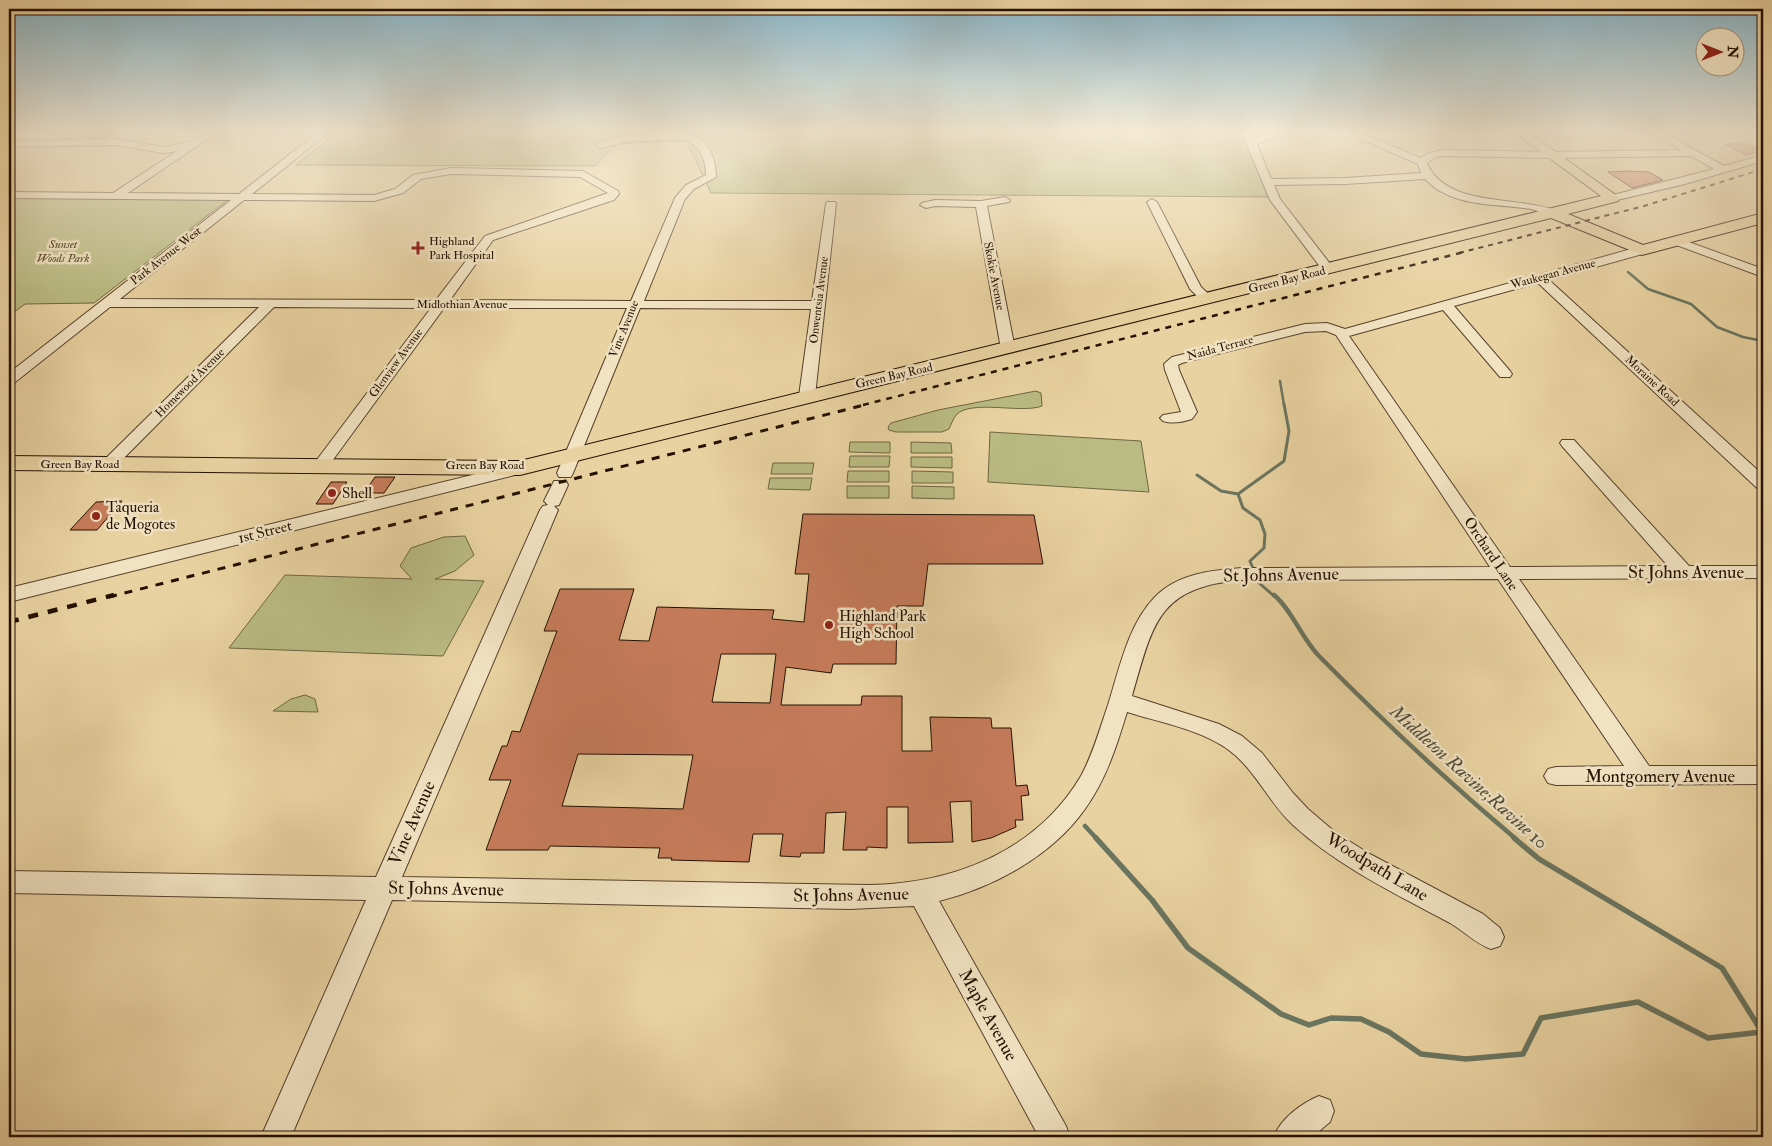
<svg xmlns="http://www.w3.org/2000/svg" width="1772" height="1146" viewBox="0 0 1772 1146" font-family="'IM FELL Double Pica',serif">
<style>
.green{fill:#b9bb82;stroke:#6e6642}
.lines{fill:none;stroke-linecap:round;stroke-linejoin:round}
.stream-far3{stroke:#6a7560;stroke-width:2.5}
.stream-far2{stroke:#6a7560;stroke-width:3}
.stream-far1{stroke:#6a7560;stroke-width:4.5}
.stream{stroke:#6a7560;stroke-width:5.5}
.building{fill:#c77c5b;stroke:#241002;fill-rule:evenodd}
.minor-casing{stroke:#55402a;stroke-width:2}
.major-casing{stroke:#241002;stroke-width:2}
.minor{fill:#f1e2c2;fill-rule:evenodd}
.major{fill:#e9d2a1;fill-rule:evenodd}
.rail-far3{stroke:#241002;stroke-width:2;stroke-dasharray:5 5;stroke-linecap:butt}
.rail-far2{stroke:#241002;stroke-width:2.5;stroke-dasharray:6 6;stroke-linecap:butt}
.rail-far1{stroke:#241002;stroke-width:3;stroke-dasharray:8 8;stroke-linecap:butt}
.rail{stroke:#241002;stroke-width:4.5;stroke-dasharray:10 10;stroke-linecap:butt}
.poi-dot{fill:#8f2418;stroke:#f1e2c2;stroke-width:2}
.labels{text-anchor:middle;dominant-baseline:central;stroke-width:5;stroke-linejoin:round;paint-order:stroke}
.far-poi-label{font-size:12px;fill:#241002;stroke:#f1e2c2;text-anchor:start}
.far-park-label{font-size:12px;font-style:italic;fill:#584c2f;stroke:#f1e2c2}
.far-street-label{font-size:12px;fill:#241002;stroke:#f1e2c2}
.poi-label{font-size:15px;fill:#241002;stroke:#f1e2c2;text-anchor:start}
.street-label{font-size:15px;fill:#241002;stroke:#f1e2c2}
.near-street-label{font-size:18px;fill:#241002;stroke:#f1e2c2}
.near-water-label{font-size:19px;font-style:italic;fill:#4d4b39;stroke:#f1e2c2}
</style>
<rect width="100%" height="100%" fill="#e9d2a1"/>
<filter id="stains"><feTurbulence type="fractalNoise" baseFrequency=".004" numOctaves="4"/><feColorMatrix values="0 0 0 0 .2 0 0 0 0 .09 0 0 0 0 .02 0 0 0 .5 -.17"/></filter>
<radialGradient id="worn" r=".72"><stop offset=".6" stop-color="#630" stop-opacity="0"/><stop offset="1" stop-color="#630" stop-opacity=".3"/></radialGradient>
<path class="green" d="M336,133H1243L1268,197L711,193L686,140L617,144L595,166L296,165Z
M9,197L229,199L94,303L25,304L9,316Z
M1036,391L1041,393L1042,406C1021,414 971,399 956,415C953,419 951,425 949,429L942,432H896L889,430L888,427L891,423L938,410Z
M990,432L1141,441L1149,492L988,482Z
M850,442H890V453L849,452Z
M911,442L951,443L952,453H911Z
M850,456H890L889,467H849Z
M911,457H952V468L911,467Z
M773,463H814L812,474H771Z
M848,471H889V482H847Z
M912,471L953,472V483H912Z
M770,478H812L810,490L768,489Z
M847,486H889V498H847Z
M912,486L954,487V499L912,498Z
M465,536L474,555L455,571L435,579L484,581L443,656L229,648L285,575L412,579L400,566L411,548L444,537Z
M305,695L315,699L318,712L273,711L291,699Z"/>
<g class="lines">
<path class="stream-far3" d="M1628,272L1648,289L1691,304L1717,327L1743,337L1763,341
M1280,381L1284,405"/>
<path class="stream-far2" d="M1197,475L1221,491L1238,494
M1275,597L1258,582L1250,561L1264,548L1265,534L1260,520L1243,508L1238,494L1284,461L1289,431L1284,404"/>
<path class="stream-far1" d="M1274,595C1292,610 1302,639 1319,656C1382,720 1447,781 1516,839
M1085,826L1097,839"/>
<path class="stream" d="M1096,838L1152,900L1188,948L1281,1014L1309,1025L1331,1018L1361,1019L1389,1032L1421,1054L1466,1059L1523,1054L1541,1018L1638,1002L1708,1038L1762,1032
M1514,838L1539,859L1722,968L1762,1032"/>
</g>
<path class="building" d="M1725,144H1748L1762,151L1746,155Z
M1627,171L1649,172L1663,180L1632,188L1608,172Z
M375,477H395L384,493H364Z
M331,482H347L333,504H316Z
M122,501L97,530H70L96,502Z
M803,514L1034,515L1043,564H928L923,606H897L896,664H833L831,673L786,667L781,705H861L862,696H902V751H932L930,717L991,718L992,728H1011L1016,786L1027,785L1029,795L1021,796L1023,820H1015L1016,827L991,838L972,842L971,801L950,802L953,842L908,843V807H887V848L867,847V850H843L846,812L826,813L824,853H801L800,857L780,856L783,834H753L749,862L671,860L672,858H658L660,848L550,846L548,850H486L511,780H489L502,746H507L512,731L520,732L557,631H544L560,589H634L619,640L649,641L657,607L774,610L772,619L804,622L809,574H795ZM721,654H776L770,703L712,702ZM578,754L693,755L683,809L562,806Z"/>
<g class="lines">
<defs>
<path id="minor" d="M205,133H216L128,193L239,194L317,133H328L252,194L374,195L395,189L413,175L451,168L583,171L618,191L619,194L614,200L493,240L450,300L631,301L675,198L686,185L706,175C706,160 701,148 687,140L628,141L601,148L596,145L598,143C607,140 618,137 628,135C638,134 686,132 693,135C710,143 716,160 716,177L694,189L685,199L644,301H812L826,204L827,202H835L836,204L815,396L812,399H802L799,396L811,309L640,308L573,473L571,477H559L557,473L627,308H444L327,468H315L313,465L431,308L274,307L115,467H103L101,464L103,461L259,307H110L14,383L9,384V373L231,200L9,198V192L113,193L177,151L163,153L117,145L9,147V141L117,139L163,147L190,142ZM451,174L580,177L608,193L485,236L436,300L120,299L244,200L374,201L403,193L421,179Z
M1242,133H1252L1254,139L1274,133H1289L1257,144L1271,179L1345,178L1421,173L1418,164L1347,133H1360L1421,158L1429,153L1443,150L1552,152L1681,150L1652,133H1664L1724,166L1763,155V161L1685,184L1613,201L1609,200L1608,198L1609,196L1714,169L1691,156L1552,158L1443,156L1436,157L1427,163C1446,208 1516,195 1557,211L1559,213L1557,215C1548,218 1540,211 1531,209C1495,203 1452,208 1425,179L1345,184L1274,185L1280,199L1334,269L1328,273L1324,272L1270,200Z
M1756,133H1763V137Z
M1005,197L1010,200L1009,202L987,206L1015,349L1008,353L1001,349L976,207L935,206L926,208L920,205L922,203L935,200L981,201Z
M1152,199L1157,202L1201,287L1214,299L1213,302H1203L1190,289L1147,202Z
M1675,237L1763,269V277L1671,243L1669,241L1671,239Z
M1642,246L1648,250L1646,253L1549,280L1763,475V489L1757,488L1538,283L1454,306L1510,371L1512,374L1510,377H1500L1443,310L1349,336L1510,567L1668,566L1562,446L1560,443L1562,440H1574L1689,566H1763V578L1519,579L1649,766H1763V784L1556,785L1548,783L1544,776L1548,769L1556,767L1624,766L1498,579L1242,580C1157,587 1153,624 1132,696L1219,724L1242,736L1262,753L1293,793L1308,809L1335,832L1368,853L1483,914L1500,928L1504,937L1500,946L1491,949C1476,944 1464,931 1450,923C1396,894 1339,867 1293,825C1268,802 1255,768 1226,748C1198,729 1159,722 1127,712C1117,745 1106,780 1085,809C1052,856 994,887 939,901L1066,1126L1070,1137H1039L914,906L850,909L392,900L291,1137H261L366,900L9,893V871L376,877L540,510L543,506L548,505L544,501L554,481H566L568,485L559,505L554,506L558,510L402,877L868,885C952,884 1036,852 1081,776C1093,754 1100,728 1108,705C1119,670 1128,625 1154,598C1176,574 1212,570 1242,568L1490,567L1336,335L1326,331L1305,332L1182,363L1178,365L1179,370L1197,412L1192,419C1183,422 1172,424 1163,421L1160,418L1163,415L1181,412L1165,370L1164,364L1172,357L1305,324L1327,323L1345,329Z
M517,464L523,465L525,469L523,473L9,602V588Z
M1319,1096L1330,1100L1334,1111L1330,1122L1312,1137H1274C1280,1119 1302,1103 1319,1096Z"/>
<path id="major" d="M1515,133H1529L1620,198L1618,201L1568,214L1643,245L1763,213V223L1642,255L1551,218L520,475L9,470V456L520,461L1601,196Z"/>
</defs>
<use href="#minor" class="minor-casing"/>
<use href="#major" class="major-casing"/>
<use href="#minor" class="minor"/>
<use href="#major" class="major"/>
<path class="rail-far3" d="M1459,253L1644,206L1763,169"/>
<path class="rail-far2" d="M863,405L1464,252"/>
<path class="rail-far1" d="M109,597L868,404"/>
<path class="rail" d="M9,622L114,595"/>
</g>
<linearGradient id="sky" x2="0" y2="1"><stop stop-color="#88b6cb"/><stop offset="0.45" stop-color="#f5ebd5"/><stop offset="1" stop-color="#f5ebd5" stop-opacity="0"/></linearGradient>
<rect width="1772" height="293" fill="url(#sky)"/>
<g class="poi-dot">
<path d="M415.5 240.5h5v5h5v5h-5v5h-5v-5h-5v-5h5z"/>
<circle cx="332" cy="493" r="5"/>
<circle cx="96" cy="516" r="5"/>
<circle cx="829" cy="625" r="5"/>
</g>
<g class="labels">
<g class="far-poi-label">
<text x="429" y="241">Highland<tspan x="429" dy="14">Park Hospital</tspan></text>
</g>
<g class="far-park-label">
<text x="63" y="244">Sunset<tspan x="63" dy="14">Woods Park</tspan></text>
</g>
<g class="far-street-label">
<text transform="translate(166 256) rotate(-38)">Park Avenue West</text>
<text transform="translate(1553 274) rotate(-15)">Waukegan Avenue</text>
<text transform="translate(994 276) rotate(79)">Skokie Avenue</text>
<text transform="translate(1287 280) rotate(-14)">Green Bay Road</text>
<text transform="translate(819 300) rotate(-83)">Onwentsia Avenue</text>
<text x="462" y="304">Midlothian Avenue</text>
<text transform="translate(624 329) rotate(-68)">Vine Avenue</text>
<text transform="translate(1220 348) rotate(-15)">Naida Terrace</text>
<text transform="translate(396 363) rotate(-54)">Glenview Avenue</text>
<text transform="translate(894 376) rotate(-13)">Green Bay Road</text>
<text transform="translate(1652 381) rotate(43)">Moraine Road</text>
<text transform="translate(190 383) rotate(-45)">Homewood Avenue</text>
<text x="80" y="464">Green Bay Road</text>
<text x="485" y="465">Green Bay Road</text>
</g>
<g class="poi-label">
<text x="342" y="493">Shell</text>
<text x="106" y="507">Taqueria<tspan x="106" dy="17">de Mogotes</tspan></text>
<text x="839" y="616">Highland Park<tspan x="839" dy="17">High School</tspan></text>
</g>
<g class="street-label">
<text transform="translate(265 532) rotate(-14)">1st Street</text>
<text transform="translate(1491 554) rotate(56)">Orchard Lane</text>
</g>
<g class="near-street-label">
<text x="1686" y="572">St Johns Avenue</text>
<text transform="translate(1281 575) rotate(-1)">St Johns Avenue</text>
<text x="1660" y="776">Montgomery Avenue</text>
<text transform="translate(412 823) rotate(-66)">Vine Avenue</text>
<text transform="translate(1377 867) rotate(31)">Woodpath Lane</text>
<text transform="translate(446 889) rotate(1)">St Johns Avenue</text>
<text transform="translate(851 895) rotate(-1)">St Johns Avenue</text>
<text transform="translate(988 1015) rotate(61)">Maple Avenue</text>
</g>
<g class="near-water-label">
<text transform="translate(1469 777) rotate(42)">Middleton Ravine;Ravine 10</text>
</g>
</g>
<rect width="1772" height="1146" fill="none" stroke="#e9d2a1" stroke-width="30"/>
<rect x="10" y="10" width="1752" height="1126" fill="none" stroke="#241002" stroke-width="2.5"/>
<rect x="15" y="15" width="1742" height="1116" fill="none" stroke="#241002"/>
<g transform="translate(1720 52) rotate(90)"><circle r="24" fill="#f1e2c2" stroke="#9f8e75"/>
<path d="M0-4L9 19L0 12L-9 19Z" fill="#8f2418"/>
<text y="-8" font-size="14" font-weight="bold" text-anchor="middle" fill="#241002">N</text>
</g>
<rect width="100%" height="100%" filter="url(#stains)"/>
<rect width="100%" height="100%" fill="url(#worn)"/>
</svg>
